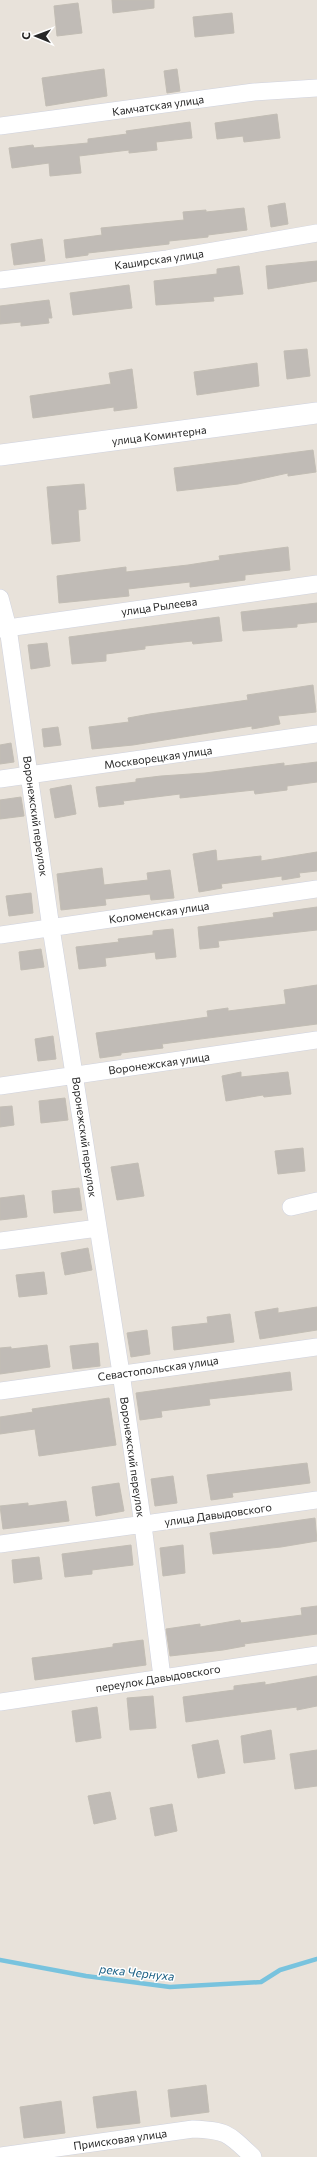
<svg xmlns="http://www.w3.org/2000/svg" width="317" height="2157" viewBox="0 0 317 2157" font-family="Commissioner,sans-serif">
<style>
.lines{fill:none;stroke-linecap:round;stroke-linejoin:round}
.stream{stroke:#78c3de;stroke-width:4.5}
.building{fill:#c0bbb6;stroke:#c2bdb4}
.minor-casing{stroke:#cfd2de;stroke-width:18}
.tertiary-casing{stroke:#cfd2de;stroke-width:22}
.minor{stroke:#fff;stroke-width:17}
.tertiary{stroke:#fff;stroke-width:21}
.labels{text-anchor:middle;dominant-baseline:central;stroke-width:3;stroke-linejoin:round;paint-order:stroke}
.street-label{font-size:11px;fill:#272727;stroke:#fff}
.water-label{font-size:12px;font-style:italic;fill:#1c6085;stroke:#fff}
</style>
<rect width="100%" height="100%" fill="#e8e2da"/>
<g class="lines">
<path class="stream" d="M0,1960L86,1976L170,1987L261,1982L280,1970L317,1959"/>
</g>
<path class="building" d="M112,0H154V8L113,13Z
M78,3L82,33L57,36L54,6Z
M232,13L234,33L195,37L193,17Z
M104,69L107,96L46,106L42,78Z
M177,69L180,91L167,93L164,71Z
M277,114L280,138L244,142L243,136L217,139L215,123Z
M190,122L192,138L156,142L157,150L129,153V150L79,156L81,173L50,176L49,163L12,168L9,148L33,145L34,148L88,143V139L127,134L126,131Z
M285,203L288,224L271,227L268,206Z
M244,208L247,230L208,235V237L169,241V244L88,253V255L66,258L64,240L102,235L101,228L184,220L183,212L206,210V212Z
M42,239L45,261L14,265L11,244Z
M317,261V281L268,289L266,266Z
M239,266L243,294L213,297L214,301L156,305L154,281L217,274V269Z
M129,285L132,308L73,315L70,293Z
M49,300L52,318H48L49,323L21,326V322L0,324V306Z
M307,349L310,376L287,379L284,351Z
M257,363L259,386L197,395L194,372Z
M132,369L137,408L114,411V407L33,418L30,396L111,384L109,373Z
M313,450L316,472L288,476V473L238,484L177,491L174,468Z
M84,484L86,509L78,510L80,541L52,544L47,487Z
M288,547L290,570L245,575V580L190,587V582L128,589L129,596L59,603L57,576L126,567V572L188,565L220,560L219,556Z
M317,603V622L297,624V627L243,631L241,612Z
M219,617L222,641L193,644L192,641L145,646V649L106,654V661L72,664L69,637Z
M47,643L50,666L31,669L28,645Z
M313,685L316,712L278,716L280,724L252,729V726L133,745L92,749L89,727L129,722L128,718L150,714L248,700L247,695Z
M58,727L61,745L44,747L42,729Z
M11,743L14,762L0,764V745Z
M317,762V782L287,786V790L255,794L254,790L180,798V794L123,801L124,804L99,807L96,787L136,782V779L161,776L205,773L284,763V766Z
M71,785L76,814L55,818L50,789Z
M21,797L24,816L0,819V800Z
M216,850L217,861L261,856V861L317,852V871L299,873L300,877L282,880V876L221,884L222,888L199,892L193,854Z
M102,868L104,885L148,880L147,873L170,870L174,898L151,900L150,894L105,899L106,905L61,910L57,874Z
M31,893L33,913L9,916L6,896Z
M317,907V930L218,941L219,947L200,949L198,927L274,917L273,913Z
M173,929L176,957L156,959L155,952L105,958L106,966L79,969L76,947L119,942L118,939L153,935V931Z
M41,949L44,967L21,970L19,952Z
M317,985V1024L162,1044L163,1048L121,1053V1055L100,1058L96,1033L208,1017L207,1011L228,1008V1011L286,1004L284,990Z
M53,1036L56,1059L38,1061L35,1039Z
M241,1072V1077L288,1072L291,1094L264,1097L263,1095L226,1101L222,1076Z
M65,1098L68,1120L41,1123L39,1101Z
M12,1106L14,1125L0,1127V1107Z
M303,1148L305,1171L278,1174L275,1151Z
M138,1163L144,1196L117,1200L111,1167Z
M79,1188L82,1210L54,1213L52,1191Z
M24,1195L27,1217L0,1220V1198Z
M88,1248L92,1270L65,1275L61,1253Z
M44,1272L47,1294L19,1297L16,1275Z
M317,1307V1330L260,1339L255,1312L278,1308V1313Z
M230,1314L234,1342L174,1350L172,1327L208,1323L207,1317Z
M147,1330L150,1354L131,1357L127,1333Z
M98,1343L100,1366L73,1369L70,1346Z
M47,1345L50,1367L0,1374V1348L11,1347V1349Z
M290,1372L292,1390L209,1399L210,1405L161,1411L162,1417L140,1420L136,1393Z
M109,1398L116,1445L39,1456L35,1429L0,1434V1417L33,1412L32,1409Z
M307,1463L310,1483L232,1493L233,1497L211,1500L207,1475Z
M173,1476L177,1503L155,1506L151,1479Z
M119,1483L124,1511L96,1516L92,1487Z
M66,1501L69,1521L3,1529L0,1506L28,1503V1506Z
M315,1518L317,1541L281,1547L213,1554L210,1533Z
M131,1545L133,1565L92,1570V1574L65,1577L62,1554Z
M183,1545L185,1573L163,1576L160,1548Z
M39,1557L42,1579L14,1583L12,1560Z
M317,1606V1634L244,1644L245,1646L223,1650L170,1656L166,1629L200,1624V1627L240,1620L241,1623L302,1615L301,1608Z
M143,1640L146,1665L35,1680L32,1658L71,1653L113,1647V1644Z
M317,1676V1706L297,1710V1707L186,1722L183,1697L234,1690V1686L265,1682V1685Z
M153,1696L156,1728L130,1730L127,1698Z
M97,1707L101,1738L76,1742L72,1711Z
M271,1730L275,1759L244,1763L241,1736Z
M218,1740L225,1773L198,1778L192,1745Z
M317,1750V1786L295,1789L290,1754Z
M110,1792L116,1819L94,1824L88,1796Z
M172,1804L177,1831L155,1836L150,1808Z
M206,2085L209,2112L171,2117L168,2090Z
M136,2091L140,2123L97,2128L93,2097Z
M61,2101L65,2133L24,2138L20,2107Z"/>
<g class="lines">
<defs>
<path id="minor" d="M0,126L254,92L317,88
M0,280L167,259L317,233
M0,598L8,628L51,928L121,1373L143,1525L162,1677
M0,629L317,584
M0,779L317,734
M0,935L317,889
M0,1086L317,1040
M291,1207L317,1201
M0,1241L98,1228
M0,1391L317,1347
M0,1544L317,1500
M0,1702L317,1655
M0,2156L193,2129C227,2130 229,2134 253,2157"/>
<path id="tertiary" d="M0,455L317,413"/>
</defs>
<use href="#minor" class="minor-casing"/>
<use href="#tertiary" class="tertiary-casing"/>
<use href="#minor" class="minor"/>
<use href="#tertiary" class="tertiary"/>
</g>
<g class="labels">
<g class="street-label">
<text transform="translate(158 105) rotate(-8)">Камчатская улица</text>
<text transform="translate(159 259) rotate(-8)">Каширская улица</text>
<text transform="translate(159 435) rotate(-7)">улица Коминтерна</text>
<text transform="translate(159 606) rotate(-8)">улица Рылеева</text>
<text transform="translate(158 757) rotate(-8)">Москворецкая улица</text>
<text transform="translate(36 816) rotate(82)">Воронежский переулок</text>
<text transform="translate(159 912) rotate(-8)">Коломенская улица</text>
<text transform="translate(159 1063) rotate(-8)">Воронежская улица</text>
<text transform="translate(85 1137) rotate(82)">Воронежский переулок</text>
<text transform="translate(158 1368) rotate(-8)">Севастопольская улица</text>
<text transform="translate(133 1457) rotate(82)">Воронежский переулок</text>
<text transform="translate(218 1514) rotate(-8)">улица Давыдовского</text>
<text transform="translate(158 1678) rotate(-9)">переулок Давыдовского</text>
<text transform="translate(120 2139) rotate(-8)">Приисковая улица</text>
</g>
<g class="water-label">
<text transform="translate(137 1972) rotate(6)">река Чернуха</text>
</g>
</g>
<g transform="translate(36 36) rotate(271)" stroke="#ffffff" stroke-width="3" paint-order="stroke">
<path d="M0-3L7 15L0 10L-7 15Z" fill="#272727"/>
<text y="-6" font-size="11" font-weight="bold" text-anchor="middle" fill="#272727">С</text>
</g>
</svg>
